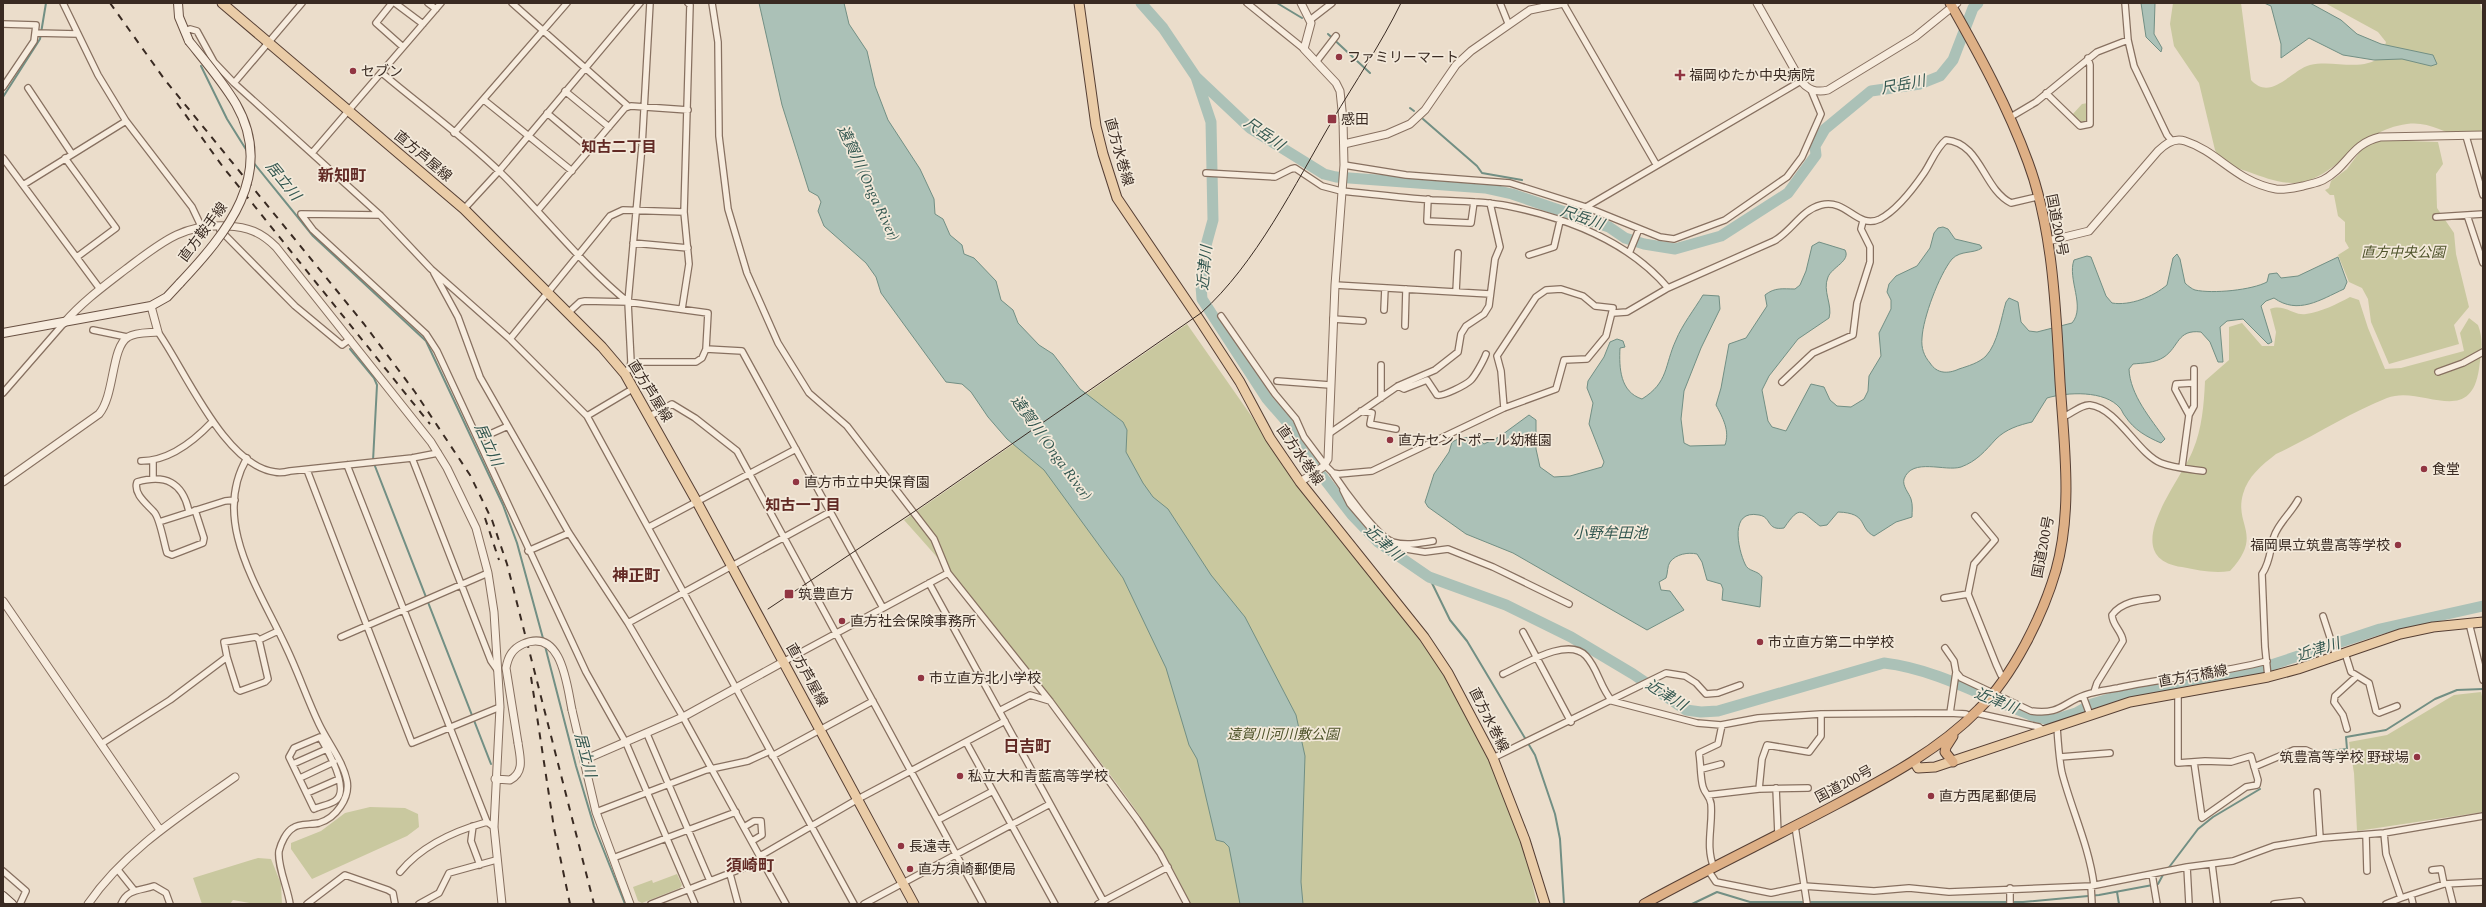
<svg xmlns="http://www.w3.org/2000/svg" width="2486" height="907" viewBox="0 0 2486 907" font-family="Spectral,'Noto Sans JP',serif">
<style>
.green{fill:#c9c89f}
.water{fill:#abc1b7;stroke:#728f84}
.lines{fill:none;stroke-linecap:round;stroke-linejoin:round}
.stream{stroke:#728f84;stroke-width:2}
.river{stroke:#abc1b7;stroke-width:11}
.minor-casing{stroke:#877060;stroke-width:8}
.tertiary-casing{stroke:#877060;stroke-width:9}
.secondary-casing{stroke:#695143;stroke-width:10}
.primary-casing{stroke:#563f34;stroke-width:11}
.trunk-casing{stroke:#563f34;stroke-width:11}
.minor{stroke:#f7ecde;stroke-width:5.5}
.tertiary{stroke:#f7ecde;stroke-width:7}
.secondary{stroke:#f7ecde;stroke-width:8}
.primary{stroke:#eacca7;stroke-width:9}
.trunk{stroke:#deb086;stroke-width:9}
.tram{stroke:#392a22;stroke-width:1}
.rail{stroke:#392a22;stroke-width:2;stroke-dasharray:7 7;stroke-linecap:butt}
.tertiary-bridge-casing{stroke:#877060;stroke-width:9;stroke-linecap:butt}
.secondary-bridge-casing{stroke:#695143;stroke-width:10;stroke-linecap:butt}
.tertiary-bridge{stroke:#f7ecde;stroke-width:7}
.secondary-bridge{stroke:#f7ecde;stroke-width:8}
.poi-dot{fill:#913542;stroke:#f3e9da;stroke-width:1.5}
.labels{text-anchor:middle;dominant-baseline:central;stroke-width:3.5;stroke-linejoin:round;paint-order:stroke}
.poi-label{font-size:14px;fill:#392a22;stroke:#f3e9da;text-anchor:start}
.street-label{font-size:14px;fill:#392a22;stroke:#f3e9da}
.park-label{font-size:14px;font-style:italic;fill:#4f542b;stroke:#f3e9da}
.water-label{font-size:15px;font-style:italic;fill:#335750;stroke:#f3e9da}
.neighbourhood-label{font-size:15px;font-weight:bold;fill:#622a25;stroke:#f3e9da}
.quarter-label{font-size:16px;font-weight:bold;fill:#622a25;stroke:#f3e9da}
</style>
<rect width="100%" height="100%" fill="#ebddcb"/>
<path class="green" d="M2173,3H2241L2251,80C2271,102 2291,70 2310,65C2334,59 2361,73 2382,56L2386,42L2378,32L2325,3H2480L2483,16V135C2477,136 2468,139 2462,138C2443,132 2428,121 2407,124C2357,130 2336,182 2293,183C2278,183 2263,177 2249,172C2234,167 2222,164 2215,150L2199,83L2174,46L2170,24Z
M2088,103L2089,123L2082,124L2072,115L2082,104Z
M2380,140L2438,142L2443,164L2436,174L2437,208L2454,233L2456,254L2469,307L2454,325L2459,344L2389,364L2371,322L2368,299L2362,288L2349,282L2338,255L2349,248L2345,241V222L2338,216L2334,195H2330L2325,190L2329,188L2331,181L2347,169L2364,146Z
M2350,297L2359,300L2368,328L2385,369L2401,368L2464,351L2460,333L2469,318L2478,325C2484,340 2481,353 2479,369C2470,429 2421,384 2387,398C2349,413 2313,437 2276,454C2262,465 2248,476 2243,494C2234,526 2264,534 2230,571C2214,574 2198,570 2182,567C2115,557 2181,481 2193,450C2202,429 2204,404 2205,381L2229,360V327L2242,323L2262,346H2274L2276,332L2270,309C2285,303 2292,316 2306,314C2321,312 2337,304 2350,297Z
M1187,324L1299,484L1421,642L1450,683L1488,753L1526,856L1537,904H1190C1162,840 1118,785 1076,730C1021,658 965,587 904,520Z
M2481,692L2483,701V812L2357,831L2354,773L2349,742L2387,735L2454,695Z
M370,807L405,808L418,814L419,827L407,836L312,879L291,849V843L321,831L345,813Z
M258,858L271,859L281,884L282,904H255L233,900L230,904H202L193,878Z
M677,874L682,885L680,888L642,903L638,901L633,887L652,880L653,883Z"/>
<path class="water" d="M759,3H844L849,24L867,51L875,86L888,120L920,169L934,199L935,214L943,219L950,235L962,245L964,254L974,258L996,281L1001,300L1013,310L1018,323L1039,345L1053,354L1080,389L1123,422L1127,430L1126,452L1143,483L1153,497L1168,509L1211,575L1245,617L1296,715L1305,756L1301,882L1303,904H1240L1229,847L1224,842L1216,840L1197,759L1189,745L1166,668L1123,578L1044,470L1007,439L988,417L971,392L962,384L946,382L881,293L876,277L866,263L824,226L818,211L821,202L818,196L809,191L782,105Z
M2141,3H2155L2154,34L2162,48L2161,52L2146,37Z
M2264,3H2310L2341,20L2357,34L2381,44L2433,55L2437,64L2431,66L2402,59L2374,60L2343,55L2309,38L2281,58V44L2271,6Z
M1943,227L1948,229L1955,239L1980,245L1982,248C1973,254 1961,250 1952,259C1939,275 1923,318 1922,338C1921,348 1924,356 1930,363C1937,374 1948,374 1959,369C1968,366 1979,363 1986,356C1998,343 2001,318 2006,302L2009,298L2018,302L2021,322L2029,331L2037,332L2072,323C2086,307 2067,279 2074,260L2087,256L2091,257L2106,296L2112,303C2130,306 2153,297 2167,285L2173,258L2177,254L2180,259L2185,283C2188,286 2192,289 2195,290C2213,294 2252,290 2267,282L2269,274L2277,273L2281,278L2298,276L2338,257L2347,282L2344,289C2320,300 2298,315 2274,298L2266,301L2261,306L2272,342L2268,344L2243,319L2227,321L2220,327L2223,362H2218L2210,342L2201,332C2177,329 2179,347 2164,357C2155,363 2143,363 2133,364L2129,369C2130,395 2151,419 2165,439L2161,443C2147,437 2134,430 2125,416C2123,414 2122,410 2120,408C2105,390 2067,392 2047,398L2032,422C2019,425 2006,429 1996,439C1985,451 1977,461 1961,467C1945,472 1912,457 1904,479C1902,486 1909,493 1911,499C1913,505 1912,511 1912,517L1896,522L1874,536C1858,528 1869,513 1838,512L1827,525L1820,526C1801,512 1801,503 1784,528C1766,531 1772,517 1759,515C1729,509 1738,549 1745,564C1748,572 1758,570 1762,577L1760,607L1722,600L1723,589L1721,584L1707,580L1702,562L1697,554C1688,552 1676,554 1670,562C1667,566 1668,573 1666,578L1659,582L1661,590L1670,591L1684,610L1647,630L1513,553L1466,534L1428,507L1425,502L1434,474L1449,452L1452,442L1460,438L1475,437L1484,444L1499,437L1529,415L1536,420V449L1540,467L1554,477L1570,476L1602,467L1604,462L1589,424L1593,403L1587,388L1588,381L1604,357L1610,342L1617,339L1623,341L1625,347L1620,348C1619,368 1620,392 1642,399C1669,382 1664,366 1676,340C1682,325 1694,310 1703,295L1719,296L1720,309L1701,348L1684,391L1681,419L1684,443L1690,446L1725,445C1730,431 1723,418 1716,405L1721,388L1729,344L1746,338L1767,306L1765,295C1775,287 1783,289 1795,289L1800,285L1806,271L1812,246L1819,242L1845,250C1851,261 1832,267 1828,277C1822,291 1833,305 1829,318L1798,339L1769,376L1762,390L1768,421L1772,427L1786,431L1811,384L1824,387L1830,400L1837,406L1851,407L1864,399L1868,391L1869,376L1881,356L1879,333L1891,309V300L1887,292L1889,284L1896,276L1917,266L1930,248L1934,233L1938,228Z"/>
<g class="lines">
<path class="stream" d="M1277,3L1302,18
M1328,34L1370,73
M201,66L227,119L247,151
M3,97L40,39L46,3
M1410,108L1414,111
M1423,119L1477,166L1482,173L1522,180
M253,162L313,236L426,341L503,505L517,543L544,642
M350,349L374,378L377,385L373,461L491,764
M1429,577L1450,620L1467,641L1535,755L1555,814L1560,839L1564,904
M545,646L576,766L594,826L625,904
M2319,752L2347,749L2346,737L2386,730L2435,699L2457,690L2483,689
M2167,870L2198,829L2213,817L2260,789
M2117,892L2119,904
M1692,904L1717,892L1750,902H2023L2099,895L2158,884L2164,873"/>
<path class="river" d="M1141,3L1163,28L1196,77L1250,128L1324,174L1336,177L1485,188L1512,194L1609,227L1625,238L1644,244L1675,249L1721,236L1788,193L1816,155L1815,146L1825,129L1871,91L1920,84L1940,76L1953,60L1973,8L1978,3
M1196,77L1211,122L1213,220L1205,249L1201,286L1202,299L1267,399L1287,422L1302,450L1352,515L1378,542L1429,577L1506,605L1571,637L1633,674L1686,710L1701,712L1718,711L1884,663C1936,669 1984,697 2033,716L2045,719H2057L2076,713L2092,704L2139,690L2256,670L2380,629L2483,606"/>
<defs>
<path id="minor" d="M63,3L98,75L126,121L192,207L201,226
M392,3L376,23L403,47
M395,3L423,24
M428,3L436,9
M512,3L628,106
M712,3L718,42L719,136L728,209L747,273L778,343L809,393L847,426L934,539L948,573L1050,701L1137,819L1160,853L1187,904
M1247,3L1304,49
M1500,3L1508,23
M1563,3L1656,164
M2125,3L2128,40L2134,66L2167,135L2172,141
M1310,20L1332,3
M3,24L36,25L34,41L3,87
M184,31L190,29L197,31L214,62L234,83L380,215L431,269L510,339L587,416L854,904
M35,33L78,34
M1316,62L1336,36
M382,73C421,106 464,137 501,173C544,215 581,264 628,302
M234,83L302,3
M28,88L72,154
M565,91L609,127
M2046,93L2080,126L2090,124V65L2088,58
M484,100L572,171
M547,113L590,149
M2009,118L2036,102L2097,52L2128,40
M454,133L567,3
M2466,136L2483,195
M312,153L441,3
M3,158L100,289
M65,158L116,228L77,257
M1344,165L1406,175L1510,183L1586,207L1660,237L1674,239L1725,220L1787,177L1802,157L1821,114L1811,90
M1206,173L1275,177L1291,169L1295,168L1322,186L1341,191C1371,194 1402,198 1432,200C1457,201 1484,201 1508,206C1567,218 1629,242 1668,288
M23,185L126,121
M1428,199L1427,221L1471,223L1474,202
M1586,207L1801,81
M464,209L499,171L640,3
M538,210L625,108L631,106L688,110
M380,215L301,214L313,230L426,334L437,351L586,672L626,743L695,904
M2467,215L2483,263
M2436,217L2483,214
M220,230L295,306L342,345L350,339
M633,243L688,248
M1630,251L1639,229
M1529,255L1554,247L1560,221
M434,273L458,317L480,377L508,426L569,533L628,623L683,717L786,904
M1335,285L1490,294
M1456,292L1458,253
M682,309L689,264L684,212L690,5L688,3
M1384,310L1385,288
M568,313L580,302L585,301L628,302L708,313L706,349L742,351L883,608
M1613,313L1627,312L1668,288L1774,241C1792,231 1801,210 1821,205C1847,198 1857,230 1880,219C1897,210 1913,189 1924,173C1931,163 1936,148 1946,140C1981,143 1983,189 2011,203L2037,197
M1221,316L1275,394L1296,419L1304,437L1325,465L1333,473L1339,474L1372,471L1504,408L1556,389L1564,360L1587,359L1606,336L1613,308L1595,306L1583,296L1561,289L1546,290L1536,297L1497,356L1501,371L1504,408
M1333,319L1363,321
M1405,326L1406,289
M93,330L127,337
M158,332C185,370 225,466 275,472C280,473 286,472 290,471L412,458L438,453
M510,339L610,216L623,210L684,212
M631,362H696L702,358L706,349
M2438,372L2463,363L2483,352
M625,374L630,367L631,362L628,302L642,146L650,3
M1277,381L1330,385
M1782,382L1813,353L1853,335L1857,303L1870,262V247L1861,229L1863,221
M1398,386L1404,389L1427,380L1437,395C1442,397 1466,385 1471,380C1475,376 1484,360 1486,354
M3,393L64,323
M1381,398V365
M1361,411L1372,413L1370,424L1396,429
M2189,415L2175,389L2176,384L2193,383
M587,416L634,388
M650,416L672,404L695,418L737,451L983,904
M2063,417C2071,414 2082,404 2090,405C2117,408 2138,454 2161,463C2174,468 2190,469 2203,471
M1330,433L1398,386L1435,370L1458,352L1461,334L1466,326L1484,314L1489,306L1495,259L1500,247L1490,203
M479,439L508,426
M247,458C210,521 260,590 286,647C298,672 307,699 319,724C328,743 343,761 347,781C350,798 336,818 319,823C311,825 299,823 293,828C286,832 281,843 279,851C277,865 288,889 290,904
M412,458L491,661L498,671
M141,461C168,461 194,441 212,422
M153,461V479
M347,465L487,822L494,827
M2182,467L2189,415L2194,406V369
M307,470L412,743L500,707
M1332,472C1342,487 1377,537 1393,542C1406,546 1420,543 1433,541
M1343,490L1350,504L1380,539L1400,548L1425,552L1448,549L1493,567L1569,604
M189,512C183,482 165,474 137,482C133,494 147,504 154,512C160,518 164,544 167,553L172,555L203,543L204,538L195,510
M1975,516L1995,540L1974,564L1968,594L1996,664L2001,675L2005,676
M159,522L225,501L235,500
M649,527L796,449
M528,551L569,533
M929,583L1105,904
M1944,598L1968,594
M2323,616L2336,656
M628,623L830,512
M2469,623L2483,680
M1523,632L1571,722
M341,637L488,573
M1945,648L1954,661L1956,672L1961,678L2031,711C2061,715 2062,703 2085,695C2096,691 2107,690 2118,688C2167,677 2218,674 2267,661
M2345,653L2351,672L2369,683L2376,711L2379,713L2397,706
M227,657L237,689L240,691L265,682L268,679L259,640
M783,662L948,573
M1503,674C1523,665 1568,636 1586,656C1598,669 1600,687 1612,701L1697,723L1721,725L1758,718L1821,714L1950,713L1966,714L1971,717
M2268,677L2265,647L2262,574C2273,558 2269,542 2277,530C2283,519 2292,511 2298,500
M2094,692L2097,683L2123,641C2122,631 2112,625 2112,615C2122,601 2141,600 2157,598
M2178,693V763L2205,761L2231,762L2251,756L2258,780L2257,785L2246,787L2202,818L2194,762
M2083,696L2090,715
M999,711L1030,695L1050,701
M1950,713L1956,672
M1976,713L2039,727L2044,731
M2057,727C2058,742 2059,759 2062,773C2072,811 2089,846 2094,885
M2347,729L2343,715L2334,702L2335,696L2357,676
M647,734L710,881
M320,737C327,749 351,790 335,801C329,805 320,806 314,809L289,757L294,748Z
M966,742L1055,904
M101,744L170,700L227,657L224,642L256,637L259,640L278,631
M772,756L873,701
M2060,757L2110,753
M1493,758L1666,673L1685,676L1696,683L1706,694L1718,693L1740,685
M293,764L329,748
M2254,767L2294,750H2306L2321,757L2346,754
M1702,769L1721,764
M300,778L334,762
M1776,788L1778,834
M1808,788L1759,789L1762,759L1767,745L1809,752L1821,736V714
M2317,792L2320,838
M307,793L339,779
M1708,795L1759,789
M596,812L706,770L748,761L770,751
M938,820L993,791
M473,826L471,841L480,865
M1795,826L1807,904
M744,827L754,821H761L762,835L752,841
M2384,833L2386,854L2401,898L2444,884L2483,882
M2366,835L2367,871
M613,858L736,812
M2212,864L2217,904
M2187,867L2189,904
M1714,868C1705,846 1713,826 1711,804C1710,796 1705,794 1703,787C1700,777 1701,764 1699,753L1718,744L1722,725
M118,870L134,890
M1708,870L1716,882L1771,893L1804,886L1874,891L1909,888L1949,892L2091,886L2187,867L2233,861L2274,846L2322,838L2384,833L2483,816
M2432,870L2441,869L2444,884
M3,871L26,891L20,904
M400,872C422,845 454,831 487,822
M730,874L738,904
M2152,874L2157,904
M2448,884L2453,904
M2091,886L2092,904
M2411,895L2413,904
M121,904C128,888 141,891 154,886L166,893L170,904
M307,904L345,875L388,890L393,893L395,904
M419,904L439,893L449,873L496,860
M651,904L756,863L760,856L858,799L1005,721
M864,904L1050,804
M1098,904L1168,867
M2010,904V888
M2274,904L2300,901L2302,904
M2386,904L2401,898"/>
<path id="tertiary" d="M1757,3L1801,81C1808,90 1816,93 1828,90L1915,37L1957,3
M1344,144L1387,134L1410,124L1425,110L1456,65L1471,51L1530,10L1564,3
M2048,241L2089,231L2158,151C2165,144 2174,137 2185,141C2219,152 2236,182 2276,189C2284,190 2294,188 2303,186C2309,184 2317,183 2323,180C2348,167 2350,144 2380,137L2483,135
M64,323C82,302 104,286 126,269C161,243 181,224 227,226C248,227 261,232 276,247L431,442L447,468L476,528L488,573L494,612L500,707L494,827L502,904
M3,482L99,414C115,395 111,347 128,337C136,332 149,333 158,332L151,306
M1300,482L1323,467L1328,459L1335,285L1344,165L1343,120L1340,91L1336,83L1304,49L1311,23L1301,3
M3,601L160,830
M572,710L596,812L630,904
M584,760L683,717L783,662
M495,779L510,780C525,772 520,757 518,743
M88,904C125,850 183,814 235,777"/>
<path id="secondary" d="M178,3L179,17L189,41
M3,333L151,306L167,297L180,283
M3,896L12,904"/>
<path id="primary" d="M222,3L464,209L602,347L625,374L697,502L914,904
M1079,3L1096,126L1103,154L1117,198L1199,319L1240,382L1270,438L1300,482L1424,637L1448,673L1493,758L1525,840L1545,904
M1914,761L1918,768L1935,767L2130,702L2268,677L2298,669L2400,634L2433,627L2483,622"/>
<path id="trunk" d="M1953,762L1945,752L1946,747L1953,736
M1644,904C1708,869 1773,838 1837,804C1888,777 1939,750 1979,709C2013,676 2043,615 2056,570C2073,509 2064,444 2060,382C2056,311 2053,229 2028,162C2008,107 1979,54 1950,3"/>
</defs>
<use href="#minor" class="minor-casing"/>
<use href="#tertiary" class="tertiary-casing"/>
<use href="#secondary" class="secondary-casing"/>
<use href="#primary" class="primary-casing"/>
<use href="#trunk" class="trunk-casing"/>
<use href="#minor" class="minor"/>
<use href="#tertiary" class="tertiary"/>
<use href="#secondary" class="secondary"/>
<use href="#primary" class="primary"/>
<use href="#trunk" class="trunk"/>
<path class="tram" d="M768,609L918,509L1201,313C1256,264 1295,184 1332,121C1355,82 1381,44 1401,3"/>
<path class="rail" d="M110,3L165,80L364,324L415,392L470,475L492,520L507,564L594,904
M177,103L223,167L430,424
M485,518L499,560
M531,677L554,828L570,904"/>
<defs>
<path id="tertiary-bridge" d="M518,743L506,668C508,657 512,649 523,644C562,627 567,686 572,710"/>
<path id="secondary-bridge" d="M180,283C227,233 276,174 236,104C223,82 205,61 189,41"/>
</defs>
<use href="#tertiary-bridge" class="tertiary-bridge-casing"/>
<use href="#secondary-bridge" class="secondary-bridge-casing"/>
<use href="#tertiary-bridge" class="tertiary-bridge"/>
<use href="#secondary-bridge" class="secondary-bridge"/>
</g>
<g class="poi-dot">
<circle cx="1339" cy="57" r="4"/>
<circle cx="353" cy="71" r="4"/>
<path d="M1678 69h4v4h4v4h-4v4h-4v-4h-4v-4h4z"/>
<rect x="1327" y="114" width="10" height="10" rx="2"/>
<circle cx="1390" cy="440" r="4"/>
<circle cx="2424" cy="469" r="4"/>
<circle cx="796" cy="482" r="4"/>
<circle cx="2398" cy="545" r="4"/>
<rect x="784" y="589" width="10" height="10" rx="2"/>
<circle cx="842" cy="621" r="4"/>
<circle cx="1760" cy="642" r="4"/>
<circle cx="921" cy="678" r="4"/>
<circle cx="2417" cy="757" r="4"/>
<circle cx="960" cy="776" r="4"/>
<circle cx="1931" cy="796" r="4"/>
<circle cx="901" cy="846" r="4"/>
<circle cx="910" cy="869" r="4"/>
</g>
<g class="labels">
<g class="poi-label">
<text x="1347" y="57">ファミリーマート</text>
<text x="361" y="71">セブン</text>
<text x="1689" y="75">福岡ゆたか中央病院</text>
<text x="1341" y="119">感田</text>
<text x="1398" y="440">直方セントポール幼稚園</text>
<text x="2432" y="469">食堂</text>
<text x="804" y="482">直方市立中央保育園</text>
<text x="2390" y="545" text-anchor="end">福岡県立筑豊高等学校</text>
<text x="798" y="594">筑豊直方</text>
<text x="850" y="621">直方社会保険事務所</text>
<text x="1768" y="642">市立直方第二中学校</text>
<text x="929" y="678">市立直方北小学校</text>
<text x="2409" y="757" text-anchor="end">筑豊高等学校 野球場</text>
<text x="968" y="776">私立大和青藍高等学校</text>
<text x="1939" y="796">直方西尾郵便局</text>
<text x="909" y="846">長遠寺</text>
<text x="918" y="869">直方須崎郵便局</text>
</g>
<g class="street-label">
<text transform="translate(1119 152) rotate(74)">直方水巻線</text>
<text transform="translate(423 156) rotate(40)">直方芦屋線</text>
<text transform="translate(2057 225) rotate(79)">国道200号</text>
<text transform="translate(203 232) rotate(-53)">直方鞍手線</text>
<text transform="translate(650 391) rotate(58)">直方芦屋線</text>
<text transform="translate(1300 455) rotate(55)">直方水巻線</text>
<text transform="translate(2043 547) rotate(-79)">国道200号</text>
<text transform="translate(807 675) rotate(61)">直方芦屋線</text>
<text transform="translate(2193 676) rotate(-10)">直方行橋線</text>
<text transform="translate(1489 720) rotate(63)">直方水巻線</text>
<text transform="translate(1844 784) rotate(-28)">国道200号</text>
</g>
<g class="park-label">
<text x="2403" y="252">直方中央公園</text>
<text x="1283" y="734">遠賀川河川敷公園</text>
</g>
<g class="water-label">
<text transform="translate(1903 85) rotate(-11)">尺岳川</text>
<text transform="translate(1264 134) rotate(35)">尺岳川</text>
<text transform="translate(283 181) rotate(51)">居立川</text>
<text transform="translate(868 183) rotate(65)">遠賀川 (Onga River)</text>
<text transform="translate(1582 218) rotate(19)">尺岳川</text>
<text transform="translate(1205 268) rotate(-85)">近津川</text>
<text transform="translate(488 445) rotate(65)">居立川</text>
<text transform="translate(1051 448) rotate(54)">遠賀川 (Onga River)</text>
<text x="1610" y="533">小野牟田池</text>
<text transform="translate(1383 543) rotate(42)">近津川</text>
<text transform="translate(2318 650) rotate(-18)">近津川</text>
<text transform="translate(1666 695) rotate(32)">近津川</text>
<text transform="translate(1996 701) rotate(22)">近津川</text>
<text transform="translate(585 755) rotate(75)">居立川</text>
</g>
<g class="neighbourhood-label">
<text x="619" y="147">知古二丁目</text>
<text x="803" y="505">知古一丁目</text>
</g>
<g class="quarter-label">
<text x="342" y="176">新知町</text>
<text x="636" y="576">神正町</text>
<text x="1027" y="747">日吉町</text>
<text x="750" y="866">須崎町</text>
</g>
</g>
<rect width="2486" height="907" fill="none" stroke="#392a22" stroke-width="8"/>
</svg>
